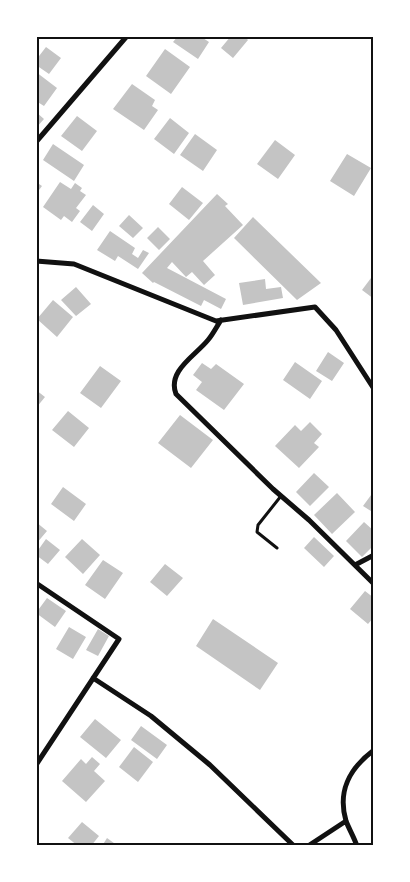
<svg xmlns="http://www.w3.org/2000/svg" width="410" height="882" viewBox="0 0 410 882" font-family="'Crimson Pro',serif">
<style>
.building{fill:#c4c4c4}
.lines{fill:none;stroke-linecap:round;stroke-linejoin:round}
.service{stroke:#111;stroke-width:3}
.minor{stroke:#111;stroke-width:5}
.neatline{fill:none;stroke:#111;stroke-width:2}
</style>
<rect width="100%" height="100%" fill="#fff"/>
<path class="building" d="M178,36H200L209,42L198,59L173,42Z
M231,36H244L248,40L233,58L221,48Z
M46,47L61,58L49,74L36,65V60Z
M165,49L190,67L171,94L146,76Z
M36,72L57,88L44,106L36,101Z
M132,84L155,100L152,106L158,110L144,130L113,109Z
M36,112L44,119L36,128Z
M77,116L97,131L82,151L61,136Z
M170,118L189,133L174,154L154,139Z
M195,134L217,150L203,171L180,155Z
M275,140L295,155L278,179L257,164Z
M53,144L84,165L74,181L43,160Z
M347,154L371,168L354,196L330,181Z
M36,182L42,186L36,194Z
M60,182L71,189L75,183L82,188L80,191L86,195L76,208L80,211L72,222L64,216L61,220L43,207Z
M182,187L203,203L189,220L169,204Z
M217,194L228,204L225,206L243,225L203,261L215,275L204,285L192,272L186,277L172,262L167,268L226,299L221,309L204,300L201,306L154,282L153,283L142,273Z
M93,205L104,214L92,231L80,222Z
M129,215L143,228L133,238L119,226Z
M253,217L321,283L297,300L234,238Z
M158,227L170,239L159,250L147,238Z
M110,231L135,248L132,254L138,258L143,250L149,253L138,269L118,256L115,261L97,250Z
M374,274V299L362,290Z
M265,279L266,289L281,287L283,298L243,305L239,283Z
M76,287L91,304L76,316L61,300Z
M53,300L73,317L57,337L37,319Z
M328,352L344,363L332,381L316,371Z
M295,362L322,381L310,399L283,380Z
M202,363L211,369L216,364L244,384L224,410L196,390L202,382L193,375Z
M100,366L121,381L101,408L80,393Z
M36,390L45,397L36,408Z
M68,411L89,428L74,447L52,430Z
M180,415L213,440L191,468L158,443Z
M310,422L322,434L314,443L319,447L299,468L275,446L295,425L301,431Z
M314,473L329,487L310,506L296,492Z
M63,487L86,504L74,521L51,504Z
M374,491V513L363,506Z
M337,493L355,512L332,534L314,515Z
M36,522L47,531L36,544Z
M364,522L374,531V545L362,557L346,541Z
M314,537L334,556L324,567L304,548Z
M46,539L60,550L48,564L36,555V553Z
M82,539L100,555L83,574L65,557Z
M103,560L123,573L105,599L85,585Z
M165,564L183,578L167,596L150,582Z
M365,591L374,598V617L368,624L350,609Z
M47,598L66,611L55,627L36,613Z
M213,619L278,663L260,690L196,646Z
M69,627L86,637L73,659L56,649Z
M98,629L109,636L98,656L86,650Z
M95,719L121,740L106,758L80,737Z
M141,726L167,745L157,759L131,740Z
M134,747L153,762L138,782L119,767Z
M92,757L100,764L94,771L105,781L86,802L62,781L81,759L86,764Z
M82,822L99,836L91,846H78L68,838Z
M107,838L118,846H102Z"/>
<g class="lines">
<path class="service" d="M277,548L257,532L258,525L281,496"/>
<path class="minor" d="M36,142L127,36
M36,261L74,264L216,321L315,307L336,330L374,389
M221,320C217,326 213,334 208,340C195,356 167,371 176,394L273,489L309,520L374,584
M355,565L374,555
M36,583L119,639L36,765
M93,678L151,716L210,765L294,846
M308,846L346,821
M357,846C354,837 349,829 346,821C337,790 350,768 374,750"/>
</g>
<rect width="410" height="882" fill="none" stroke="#ffffff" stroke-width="75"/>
<rect x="38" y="38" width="334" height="806" class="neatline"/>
</svg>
